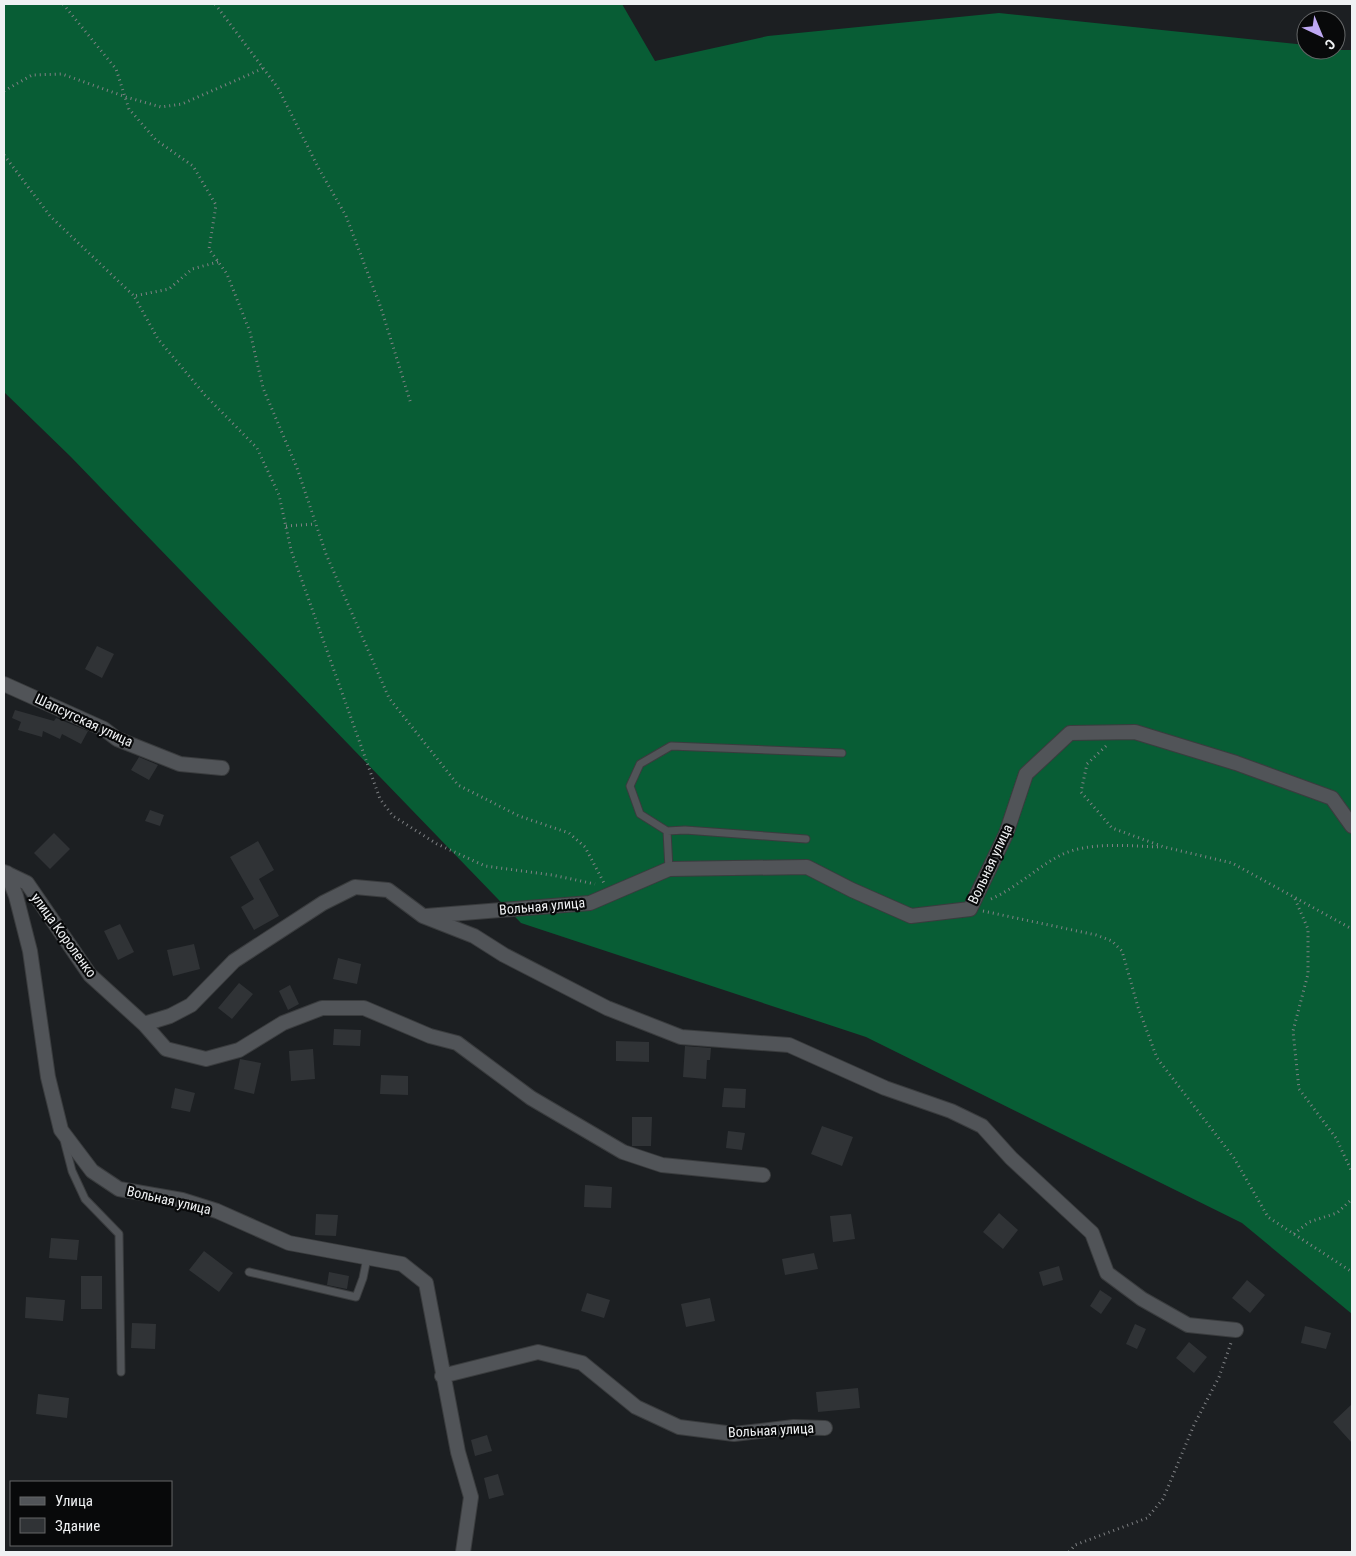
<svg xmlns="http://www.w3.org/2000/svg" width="1356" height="1556" viewBox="0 0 1356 1556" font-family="'Roboto Condensed',sans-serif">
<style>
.forest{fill:#085d35}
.building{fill:#303336}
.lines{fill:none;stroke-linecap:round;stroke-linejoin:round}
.service-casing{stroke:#3a3c3e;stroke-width:9}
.minor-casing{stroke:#3a3c3e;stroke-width:16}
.path{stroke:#7f8184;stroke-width:3;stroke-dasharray:1 4;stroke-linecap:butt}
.service{stroke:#515458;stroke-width:7}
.minor{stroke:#515458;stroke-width:14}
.labels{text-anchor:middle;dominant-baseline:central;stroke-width:4.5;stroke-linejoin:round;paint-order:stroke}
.street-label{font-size:14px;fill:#eff1f3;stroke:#08090a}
</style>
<rect width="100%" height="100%" fill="#1c1f22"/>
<path class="forest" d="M4,4H622L655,61L768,36L999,13L1306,45V50H1352V1314L1242,1223L866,1037L521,923L71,457L4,392Z"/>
<path class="building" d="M97,646L114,654L102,678L85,669Z
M15,710L54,721L56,718L88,731L81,744L62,734L60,739L43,731L42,737L18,730L21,722L12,718Z
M139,757L158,765L149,780L131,770Z
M150,810L164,815L160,826L145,821Z
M54,833L70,849L50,869L34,853Z
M258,841L274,870L259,879L279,916L254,930L241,907L254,899L230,857Z
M120,924L134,952L118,960L104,931Z
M194,944L200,969L173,976L167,950Z
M338,958L361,964L357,984L333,979Z
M239,983L253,994L232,1019L218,1008Z
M290,985L299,1004L288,1010L279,991Z
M334,1029L361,1030L360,1046L333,1045Z
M616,1041L649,1042V1062L616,1061Z
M685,1046L711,1048L710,1060H707L706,1079L683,1077Z
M313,1049L315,1079L291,1081L289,1051Z
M240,1059L261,1063L254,1094L234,1089Z
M381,1075L408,1076V1095L380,1094Z
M175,1088L195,1093L190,1112L171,1108Z
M724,1088L746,1089L745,1108L722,1107Z
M632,1117H652L651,1146H632Z
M822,1126L853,1137L842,1166L811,1154Z
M728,1131L745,1133L742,1150L726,1148Z
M585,1185L612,1187L611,1208L584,1207Z
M999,1213L1018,1230L1003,1249L983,1232Z
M316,1214L338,1215L336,1236L315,1235Z
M851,1214L855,1239L833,1242L830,1216Z
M51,1238L79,1240L77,1260L49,1258Z
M204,1251L233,1273L219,1292L189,1270Z
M814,1253L818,1269L785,1275L782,1259Z
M1059,1266L1063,1280L1043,1286L1039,1272Z
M329,1272L349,1276L347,1289L327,1285Z
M81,1276H102V1309H81Z
M1247,1280L1265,1295L1250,1313L1232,1298Z
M1100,1290L1112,1298L1101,1314L1090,1306Z
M587,1293L610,1300L604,1318L581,1311Z
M26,1297L65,1300L63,1321L25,1318Z
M710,1298L715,1321L686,1327L681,1304Z
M132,1323L156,1324L155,1349L131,1348Z
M1135,1324L1146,1329L1137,1349L1126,1344Z
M1305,1326L1331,1333L1326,1349L1301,1343Z
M1189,1342L1207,1357L1194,1373L1176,1358Z
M858,1388L860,1408L818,1412L816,1392Z
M38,1394L69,1398L67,1418L36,1414Z
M1352,1404V1443L1333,1422Z
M487,1435L492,1451L475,1456L471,1440Z
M498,1474L504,1495L489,1499L484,1478Z"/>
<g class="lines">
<defs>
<path id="service" d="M667,831L669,869
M806,839L685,830L667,831L640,814L630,786L640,764L671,746L842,753
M64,1140L72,1171L85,1199L119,1234L121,1372
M249,1272L356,1297L363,1278L367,1258"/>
<path id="minor" d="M4,684L104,729L117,739L180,764L222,768
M4,872L27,883L90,975L144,1024L166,1049L206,1059L239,1050L283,1023L322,1008H364L430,1036L457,1043L531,1098L623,1152L662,1165L763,1175
M7,873L16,896L30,951L48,1077L61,1130L92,1171L119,1189L182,1200L217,1211L289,1243L402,1264L426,1283L458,1452L471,1497L463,1552
M426,916L590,903L669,869L807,867L852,890L911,916L970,909L1006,834L1026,774L1070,733L1135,732L1236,763L1332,798L1352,826
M144,1024L170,1016L191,1005L234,961L323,903L355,887L388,890L423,916L474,936L504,955L607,1008L681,1037L789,1045L885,1088L951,1111L982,1126L1011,1158L1092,1233L1107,1273L1142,1299L1188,1325L1236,1330
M442,1376L538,1352L582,1363L636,1407L679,1427L734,1434L794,1427L825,1428"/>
</defs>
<use href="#service" class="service-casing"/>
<use href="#minor" class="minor-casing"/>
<path class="path" d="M63,4L116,69L129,109L156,140L193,166L216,205L209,249L227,274L250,332L263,388L297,468L326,554L389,698L458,785L519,816L569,833L585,847L604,883
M215,4L278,88L319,169L346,216L381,308L411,404
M4,91L32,75L62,74L126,97L161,107L182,104L264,68
M4,155L50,216L134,296
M218,262L192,269L169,289L134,296L158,339L205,395L257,448L279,495L291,550L380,799L393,816L437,844L485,866L552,875L595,884
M286,526L316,524
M1106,746L1087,764L1081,792L1112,828L1164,847L1232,863L1352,929
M991,899C1016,888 1035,869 1059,856C1087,841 1130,846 1161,847
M1295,899L1308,929V974L1293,1031L1299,1089L1336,1138L1352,1172
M983,911L1096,935L1112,941L1122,951L1138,1007L1157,1058L1234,1158L1268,1217L1352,1272
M1294,1234L1309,1222L1337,1213L1352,1199
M1069,1552L1075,1545L1147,1518L1163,1499L1194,1425L1219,1377L1231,1343"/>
<use href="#service" class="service"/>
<use href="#minor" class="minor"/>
</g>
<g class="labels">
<g class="street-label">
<text transform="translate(84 720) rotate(25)">Шапсугская улица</text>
<text transform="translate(990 864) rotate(-65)">Вольная улица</text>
<text transform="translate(542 906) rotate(-5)">Вольная улица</text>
<text transform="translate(64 935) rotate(54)">улица Короленко</text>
<text transform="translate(169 1200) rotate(13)">Вольная улица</text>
<text transform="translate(771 1430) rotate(-3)">Вольная улица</text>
</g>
</g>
<rect width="1356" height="1556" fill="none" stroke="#eff1f3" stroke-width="10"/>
<rect x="10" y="1481" width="162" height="65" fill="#08090a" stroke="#646667"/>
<rect x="20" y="1497" width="25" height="8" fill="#515458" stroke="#646667"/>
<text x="55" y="1506" font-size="15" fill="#eff1f3">Улица</text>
<rect x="20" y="1518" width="25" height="15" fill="#303336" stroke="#646667"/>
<text x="55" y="1531" font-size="15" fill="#eff1f3">Здание</text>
<g transform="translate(1321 35) rotate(136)"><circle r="24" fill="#08090a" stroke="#646667"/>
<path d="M0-4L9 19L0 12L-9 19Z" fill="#bfa9f4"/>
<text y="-8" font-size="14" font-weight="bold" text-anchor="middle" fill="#eff1f3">С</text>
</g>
</svg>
